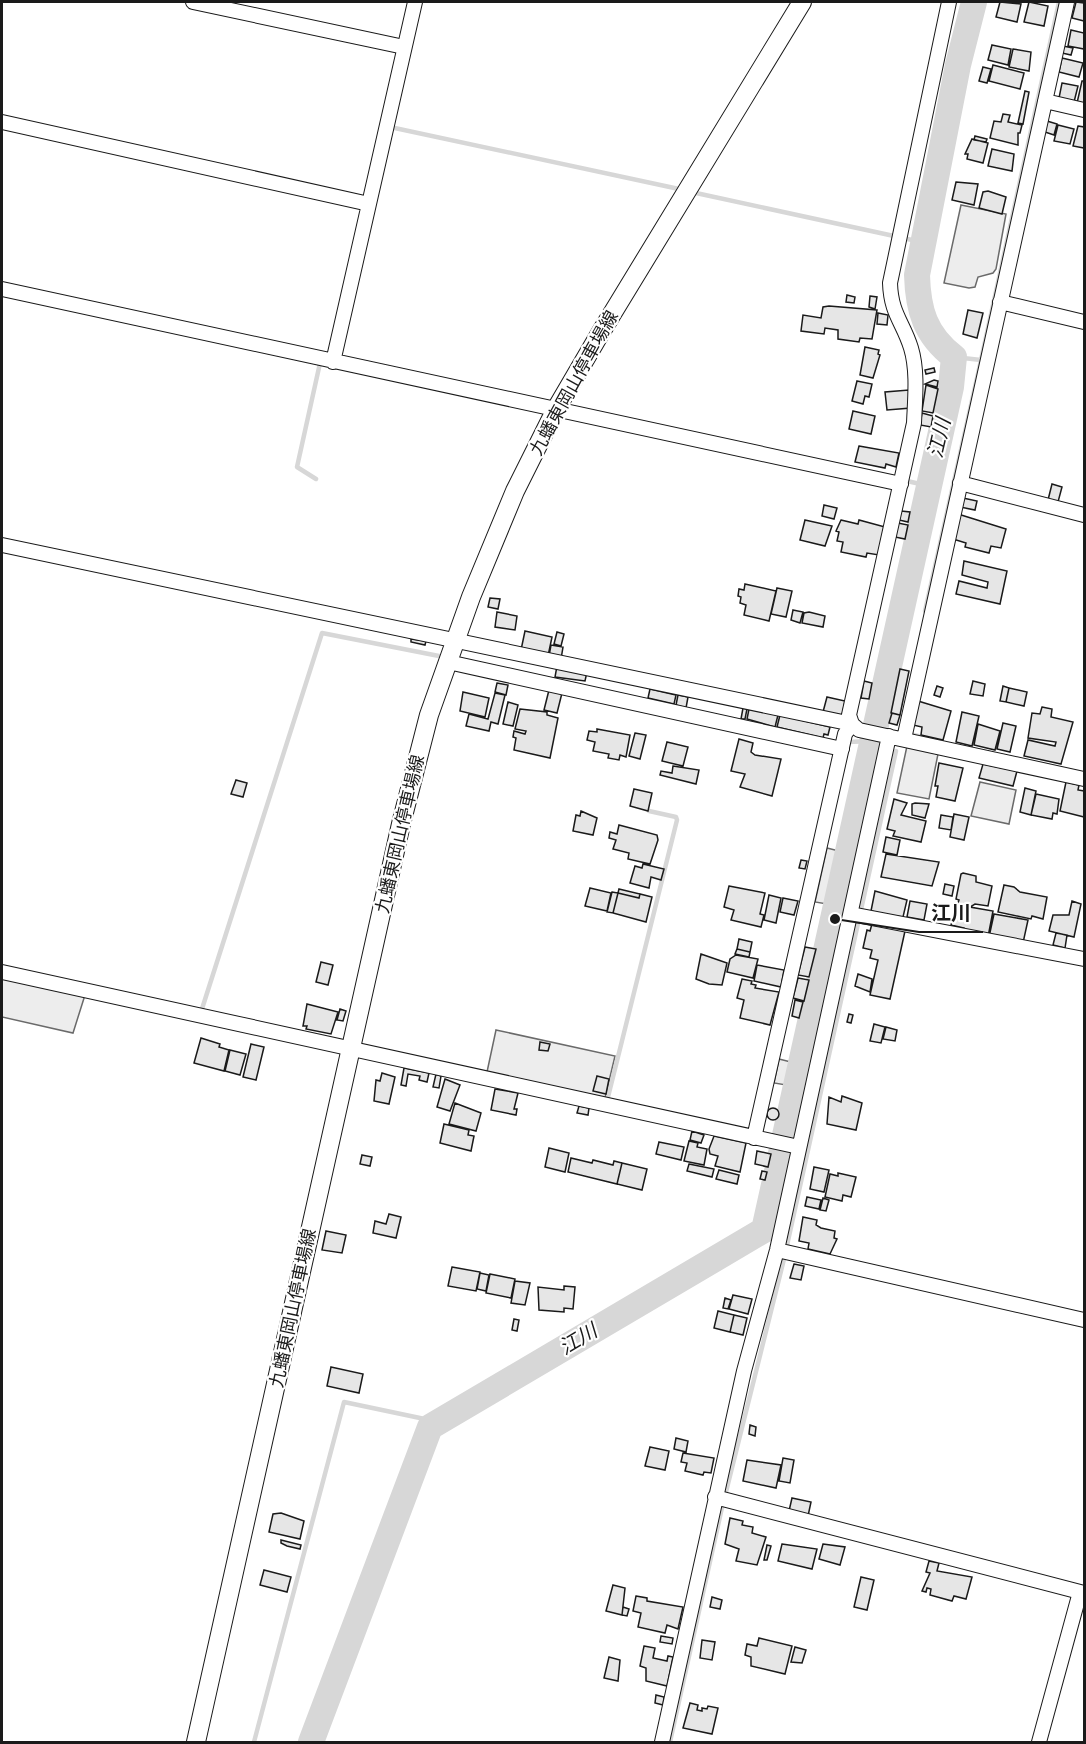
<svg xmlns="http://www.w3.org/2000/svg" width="1086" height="1744" viewBox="0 0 1086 1744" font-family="Arial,'Noto Sans JP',sans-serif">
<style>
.built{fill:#ededed;stroke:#6a6a6a;stroke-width:1.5}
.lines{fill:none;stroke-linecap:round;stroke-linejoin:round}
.stream{stroke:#d7d7d7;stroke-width:4.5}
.river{stroke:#d7d7d7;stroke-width:26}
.building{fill:#e6e6e6;stroke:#1a1a1a;stroke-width:1.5}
.minor-casing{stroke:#1a1a1a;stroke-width:16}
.secondary-casing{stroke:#1a1a1a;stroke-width:20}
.minor{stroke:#fff;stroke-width:14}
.secondary{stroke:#fff;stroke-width:18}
.labels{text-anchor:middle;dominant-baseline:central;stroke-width:4.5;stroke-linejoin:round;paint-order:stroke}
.street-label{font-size:18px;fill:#1a1a1a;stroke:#fff}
.water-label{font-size:20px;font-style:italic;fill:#1a1a1a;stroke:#fff}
.leader{fill:none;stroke:#1a1a1a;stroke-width:2}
.callout-dot{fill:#1a1a1a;stroke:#fff;stroke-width:2}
.callout-label{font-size:20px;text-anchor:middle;font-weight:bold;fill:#1a1a1a;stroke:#fff;stroke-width:4.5;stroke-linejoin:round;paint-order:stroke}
</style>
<rect width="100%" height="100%" fill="#fff"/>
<path class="built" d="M961,205L1006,214L996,269L993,273L978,277L975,287L969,288L944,283Z
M907,746L938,754L929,799L897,793Z
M980,782L1016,790L1009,824L971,816Z
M827,848L839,851L827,904L815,902Z
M2,976L85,995L73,1033L2,1017Z
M496,1030L615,1056L605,1098L487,1072Z
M779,1059L791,1062L786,1085L774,1083Z"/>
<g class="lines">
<path class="stream" d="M390,127L679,189
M696,193L894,236
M907,239L924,242
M954,357L981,360L1059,2
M316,479L297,467L320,363
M907,481L929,486
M925,611L981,360
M909,734L932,739
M848,746V742L872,741
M201,1012L322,633L439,656
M607,1101L677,820L676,817L649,811
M254,1742L344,1402L439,1422
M670,1742L721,1512L784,1259L896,751"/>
<path class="river" d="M311,1742L430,1427L764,1230C829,949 890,668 951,387L954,357C925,335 918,310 917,275L958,65L974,2"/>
</g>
<path class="building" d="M1000,2L1021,4L1017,22L996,17Z
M1029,2L1048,6L1044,26L1024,22Z
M1076,2L1084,3V21L1072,18Z
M1071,30L1084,33V49L1068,46Z
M992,45L1011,49L1008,65L988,60Z
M1063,46L1073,48L1071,55L1062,53Z
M1013,49L1031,52L1029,71L1009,67Z
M1062,58L1083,63L1079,77L1059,72Z
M993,65L1024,73L1020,89L989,81Z
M983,67L991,69L987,83L979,81Z
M1082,81H1084V105L1077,103Z
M1062,83L1078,86L1074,102L1059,98Z
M1025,91L1029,92L1023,124L1018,123Z
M1003,114L1010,115L1008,122L1022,125L1020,133H1018V145L990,138L994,121L1001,122Z
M1047,121L1057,124L1054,135L1045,132Z
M1058,125L1074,129L1070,144L1054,141Z
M1078,126L1084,127V148L1073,146Z
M975,136L987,139L986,142L974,140Z
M972,139L988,143L983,163L967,159L968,154H965Z
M992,149L1014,154L1012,171L988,166Z
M956,182L978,184L974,205L952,200Z
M988,191L1006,197L1002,214L979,208L983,192Z
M847,295L855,297L854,303L846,302Z
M870,296L877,297L875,309L869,307Z
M829,306L877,310L872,339L860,338L859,342L838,339V330L825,328L824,334L801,331L803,315L821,318L823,307Z
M968,310L983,313L977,338L963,334Z
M878,313L888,315L887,325L877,324Z
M865,347L879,350L878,354L880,355L873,378L860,375Z
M934,368L935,372L926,374L925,370Z
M934,380L938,381L937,387L925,384Z
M857,381L872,384L869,397L865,396L863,404L852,401Z
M926,385L938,389L933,413L922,411Z
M909,390L911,408L887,410L885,392Z
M853,411L875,416L871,434L849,429Z
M922,413L933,416L931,427L920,425Z
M859,446L899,453L896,467L886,464L885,468L855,462Z
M1052,484L1062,487L1058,502L1048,500Z
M963,498L977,501L975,510L960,507Z
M824,505L837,508L834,519L822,516Z
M901,511L910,512L908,522L899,520Z
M958,514L1006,529L1001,548L991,546L989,553L965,547L966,543L953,539Z
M805,520L832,526L825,546L800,540Z
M841,520L858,524L859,520L885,527L879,555L867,553L866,557L841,552L843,542L837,541L839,532L836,531Z
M898,523L908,525L905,539L895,537Z
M964,561L1007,571L1000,604L956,594L959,581L987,588L988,582L962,575Z
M745,584L776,591L769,621L744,615L746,605L740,603L741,597L738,596L739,589L744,590Z
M777,588L792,591L786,617L771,614Z
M490,598L500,599L498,609L488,607Z
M793,610L803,612L800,623L791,620Z
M497,612L517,616L515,630L495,627Z
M809,612L825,616L823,627L802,623L804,613Z
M525,631L552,637L548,656L521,650Z
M557,632L564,634L561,646L554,644Z
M411,639L426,641L425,645L411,642Z
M551,645L563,647L561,659L549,656Z
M557,666L587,672L585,681L555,677Z
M900,669L909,671L900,715L891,713Z
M864,681L872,683L869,699L861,698Z
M973,681L985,684L983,696L970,694Z
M497,683L508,685L506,695L495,692Z
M937,686L943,688L940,697L934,695Z
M1003,686L1009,688L1006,702L1000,701Z
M1009,688L1027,692L1024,706L1006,702Z
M650,689L676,695L674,704L648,698Z
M549,690L562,693L557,713L544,710Z
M463,692L489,698L485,717L460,711Z
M495,693L505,695L498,724L491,722L489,731L466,726L469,714L488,719Z
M678,695L688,697L686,708L676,705Z
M827,697L845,701L842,716L823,712Z
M918,701L951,711L943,740L921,735L922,727L913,725Z
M508,702L518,705L513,726L503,724Z
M1042,707L1052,709L1051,717L1073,722L1061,764L1024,756L1028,740L1055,746L1056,742L1028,738L1032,713L1040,714Z
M743,708L747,709L745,719H741Z
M520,709L547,712V715L558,718L550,758L514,750L516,738L513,737L514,731L525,734L526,731L515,729Z
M749,709L778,715L775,727L747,719Z
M962,712L979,716L972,746L956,742Z
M892,713L900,715L897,725L889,723Z
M780,715L830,727L828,735L824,734L823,738L777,727Z
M1003,723L1016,726L1010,752L997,749Z
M978,724L1000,731L995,750L974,745Z
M597,729L630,735L626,757L620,755L619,760L608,758L609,754L593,751L595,742L587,740L589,731L597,732Z
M635,733L646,735L640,759L629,756Z
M739,739L753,743L751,752L755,755L781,759L772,796L740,787L745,774L731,771Z
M667,742L688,747L683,766L662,761Z
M939,763L963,768L955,801L936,797L938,786H935Z
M983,764L1017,771L1013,786L979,778Z
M673,766L699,770L696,784L660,775L661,771L672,773Z
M236,780L247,783L243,797L231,794Z
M1066,782L1079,785L1078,790L1084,791V817L1060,811Z
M1025,788L1036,791L1031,815L1020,812Z
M634,789L652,793L648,811L630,806Z
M1036,794L1059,799L1057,814L1053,813L1052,819L1031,815Z
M894,799L907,803L901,815L926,821L921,842L893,836L895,831L887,829Z
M915,803L929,804L925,818L912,815V804Z
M581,811L597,818L593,835L573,831L576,815L580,816Z
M954,814L969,817L964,840L950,837Z
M941,815L953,817L951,830L939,828Z
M619,825L657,835L658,840L650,864L628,859L629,853L613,849L616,840L609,838L610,832L617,834Z
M886,837L900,840L897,855L883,852Z
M886,854L939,862L932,886L881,877Z
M801,860L807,861L805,869L799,868Z
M643,864L664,869L661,880L651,877L649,888L630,883L635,866L642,868Z
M963,873L976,876V882L992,886L988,906L975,904L970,907L993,911L988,937L963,932L964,928L951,925L959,900L956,899L961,874Z
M945,884L954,886L952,896L943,894Z
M1004,885L1014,887L1020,892L1047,897L1043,919L1032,916L1031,919L998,912Z
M729,886L765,893L760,914L764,915L761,927L731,920L734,910L724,907Z
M590,888L611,893L607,911L585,906Z
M619,889L640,894L639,898L618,893Z
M875,891L907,900L903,917L895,916L894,919L876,915V912L871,911Z
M612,892L618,893L613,913L607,912Z
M618,893L639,898L640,894L652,897L646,922L613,913Z
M769,895L781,898L776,923L764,920Z
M783,898L798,901L794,915L780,912Z
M910,901L927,904L924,920L907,917Z
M1072,901L1081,904L1074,937L1049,931L1053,915H1069Z
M994,914L1028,920L1023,943L989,937Z
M872,924L905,931L890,999L870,995L878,960L870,958L872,950L863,948L867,930L870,931Z
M1056,933L1067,935L1065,948L1053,945Z
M739,939L752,942L750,952L737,949Z
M805,947L816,949L809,977L798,975Z
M737,949L750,952L749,957L735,954Z
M701,954L727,963L722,985L709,984L696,979Z
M736,955L758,959L753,978L727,972L730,959Z
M321,962L333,965L328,985L316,982Z
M757,965L784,970L781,987L754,981Z
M858,974L872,979L870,992L855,986Z
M798,978L809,980L804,1001L793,998Z
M742,979L752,981L751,984L756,985L755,988L779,992L770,1025L740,1018L744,1000L737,998Z
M795,1000L803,1002L799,1018L792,1016Z
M307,1004L338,1012L331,1034L306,1029L307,1026H303Z
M340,1009L346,1011L343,1021L337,1020Z
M849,1014L853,1015L851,1023L847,1022Z
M874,1024L885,1027L881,1043L870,1041Z
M886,1027L897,1030L895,1041L883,1039Z
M201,1038L220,1044L219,1047L229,1050L224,1071L194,1063Z
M540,1042L550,1044L548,1051L539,1050Z
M251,1044L264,1047L256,1080L243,1077Z
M230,1050L246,1054L240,1075L225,1071Z
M404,1068L429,1073L427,1082L419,1080L420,1076L408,1074L406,1086L401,1085Z
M382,1073L395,1077L389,1104L374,1101L376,1080L380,1081Z
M436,1074L441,1076L439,1088L433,1087Z
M597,1076L609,1079L606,1094L593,1091Z
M445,1079L460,1085L450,1111L437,1107Z
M495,1089L518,1093L514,1109H517L516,1115L491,1110Z
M842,1096L862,1103L856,1130L827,1124L829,1097L841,1102Z
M455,1103L481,1113L476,1131L449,1124Z
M579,1106L589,1108L588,1115L577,1113Z
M767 1114a6 6 0 1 1 12 0a6 6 0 1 1-12 0Z
M444,1124L469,1130L468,1135L474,1136L471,1151L440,1143Z
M692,1131L704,1135L701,1143L690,1140Z
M714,1136L746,1143L740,1172L715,1166L718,1156L710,1154L709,1149Z
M689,1141L698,1143L697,1147L707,1149L704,1165L684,1161Z
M659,1142L684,1147L681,1160L656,1154Z
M549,1148L569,1153L565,1172L545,1167Z
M757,1151L771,1154L768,1167L755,1164Z
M362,1155L372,1157L370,1166L360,1164Z
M571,1158L592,1163L593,1160L613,1165L614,1161L622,1163L617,1184L568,1172Z
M622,1163L647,1169L642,1190L617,1184Z
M689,1164L714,1169L712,1177L687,1171Z
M814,1167L829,1170L824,1192L810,1189Z
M719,1170L739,1175L737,1184L716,1179Z
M762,1171L767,1172L765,1180L760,1179Z
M838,1173L856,1177L851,1197L843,1195L842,1201L825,1197L830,1174L838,1176Z
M807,1197L821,1200L819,1209L805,1206Z
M823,1198L829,1200L826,1211L820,1210Z
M389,1214L401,1217L396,1238L373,1233L375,1221L386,1224Z
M803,1217L817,1220L816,1225L821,1228L835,1231L834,1238L837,1239L830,1254L808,1249L809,1243L799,1241Z
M326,1231L346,1235L342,1253L322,1250Z
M794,1264L804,1266L801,1280L790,1278Z
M452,1267L480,1272L476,1291L448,1286Z
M480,1273L489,1275L486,1291L477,1289Z
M490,1274L515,1279L511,1298L486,1293Z
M515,1281L530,1283L525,1305L511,1303Z
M564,1286L575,1287L573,1309L564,1308V1312L539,1310L538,1287L564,1290Z
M733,1295L752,1299L748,1314L729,1309Z
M725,1298L731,1300L728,1309L723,1308Z
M718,1311L734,1315L730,1332L714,1328Z
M734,1315L747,1318L743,1335L730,1332Z
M514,1319L519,1320L517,1331L512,1330Z
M331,1367L363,1374L359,1393L327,1386Z
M750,1425L756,1427L755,1436L749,1434Z
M676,1438L688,1441L686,1452L674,1449Z
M650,1447L669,1451L665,1470L645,1466Z
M683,1453L714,1458L711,1473L704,1472L703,1475L685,1471L687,1463L681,1462Z
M783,1458L794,1460L790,1483L779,1481Z
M747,1460L781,1465L776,1488L743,1481Z
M792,1498L811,1502L808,1516L789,1511Z
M281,1513L304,1521L300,1539L269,1532L273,1514Z
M730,1518L743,1521L742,1525L753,1527L752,1533L766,1537L757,1565L736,1561L739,1549L725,1544Z
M281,1540L301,1545L300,1549L287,1546L281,1543Z
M782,1544L817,1549L812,1569L778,1561Z
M823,1544L845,1547L840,1565L819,1559Z
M767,1545L771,1546L767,1560H764Z
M929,1561L939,1563L937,1571L972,1577L966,1599L954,1596L952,1601L930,1595L931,1589L927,1588L926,1592L922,1591L930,1573L926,1572Z
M264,1570L291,1577L287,1592L260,1585Z
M861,1577L874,1580L867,1610L854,1607Z
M613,1585L625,1588L622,1615L606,1611Z
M636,1596L647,1598V1601L683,1607L678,1629L667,1625L665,1633L638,1627L641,1613L633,1611Z
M712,1597L722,1600L720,1609L710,1607Z
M623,1607L629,1609L627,1616L622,1615Z
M661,1636L673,1638L672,1644L660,1642Z
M759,1638L792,1646L785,1674L751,1666V1657L745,1655L747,1644L757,1646Z
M702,1640L715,1642L712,1660L700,1658Z
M644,1646L655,1648L653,1658L667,1661L668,1656L673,1657L667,1686L646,1681V1668L640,1666Z
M795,1647L806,1650L802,1663L791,1662Z
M609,1657L620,1660L618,1681L604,1678Z
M656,1695L664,1697L663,1705L655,1703Z
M690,1703L698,1705L697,1710L702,1711V1708L707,1709L708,1706L718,1708L712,1734L683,1728Z"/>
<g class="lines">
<defs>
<path id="minor" d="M193,2L404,47
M949,2L890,283C891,314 903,322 911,348C918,371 915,399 914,423L849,715L852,724L859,730L1084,779
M1045,101L1084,110
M2,122L369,204
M2,289L901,484
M1000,302L1084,322
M333,362L415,2
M960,483L1084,515
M2,545L852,724L845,734L754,1138
M448,662L842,749
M904,739L1067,2
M851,914L1084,959
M2,972L799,1147
M777,1250L1084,1320
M715,1497L1084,1593
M662,1742L744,1371L777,1250L889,736
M1039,1742L1080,1592"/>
<path id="secondary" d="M196,1742L401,824L429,715L471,597L515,491L556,409L601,332L802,2"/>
</defs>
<use href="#minor" class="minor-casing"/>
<use href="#secondary" class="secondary-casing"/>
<use href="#minor" class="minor"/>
<use href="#secondary" class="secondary"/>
</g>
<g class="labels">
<g class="street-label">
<text transform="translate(574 383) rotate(-61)">九蟠東岡山停車場線</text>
<text transform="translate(400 834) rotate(-77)">九蟠東岡山停車場線</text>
<text transform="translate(293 1308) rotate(-78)">九蟠東岡山停車場線</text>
</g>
<g class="water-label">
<text transform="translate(939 438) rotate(-77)">江川</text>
<text transform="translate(578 1339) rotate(-31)">江川</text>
</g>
</g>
<path class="leader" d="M835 919L919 932H983"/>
<circle class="callout-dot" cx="835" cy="919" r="6"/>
<g class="callout-label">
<text x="951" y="920">江川</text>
</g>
<rect width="1086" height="1744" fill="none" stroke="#1a1a1a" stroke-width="6"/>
</svg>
